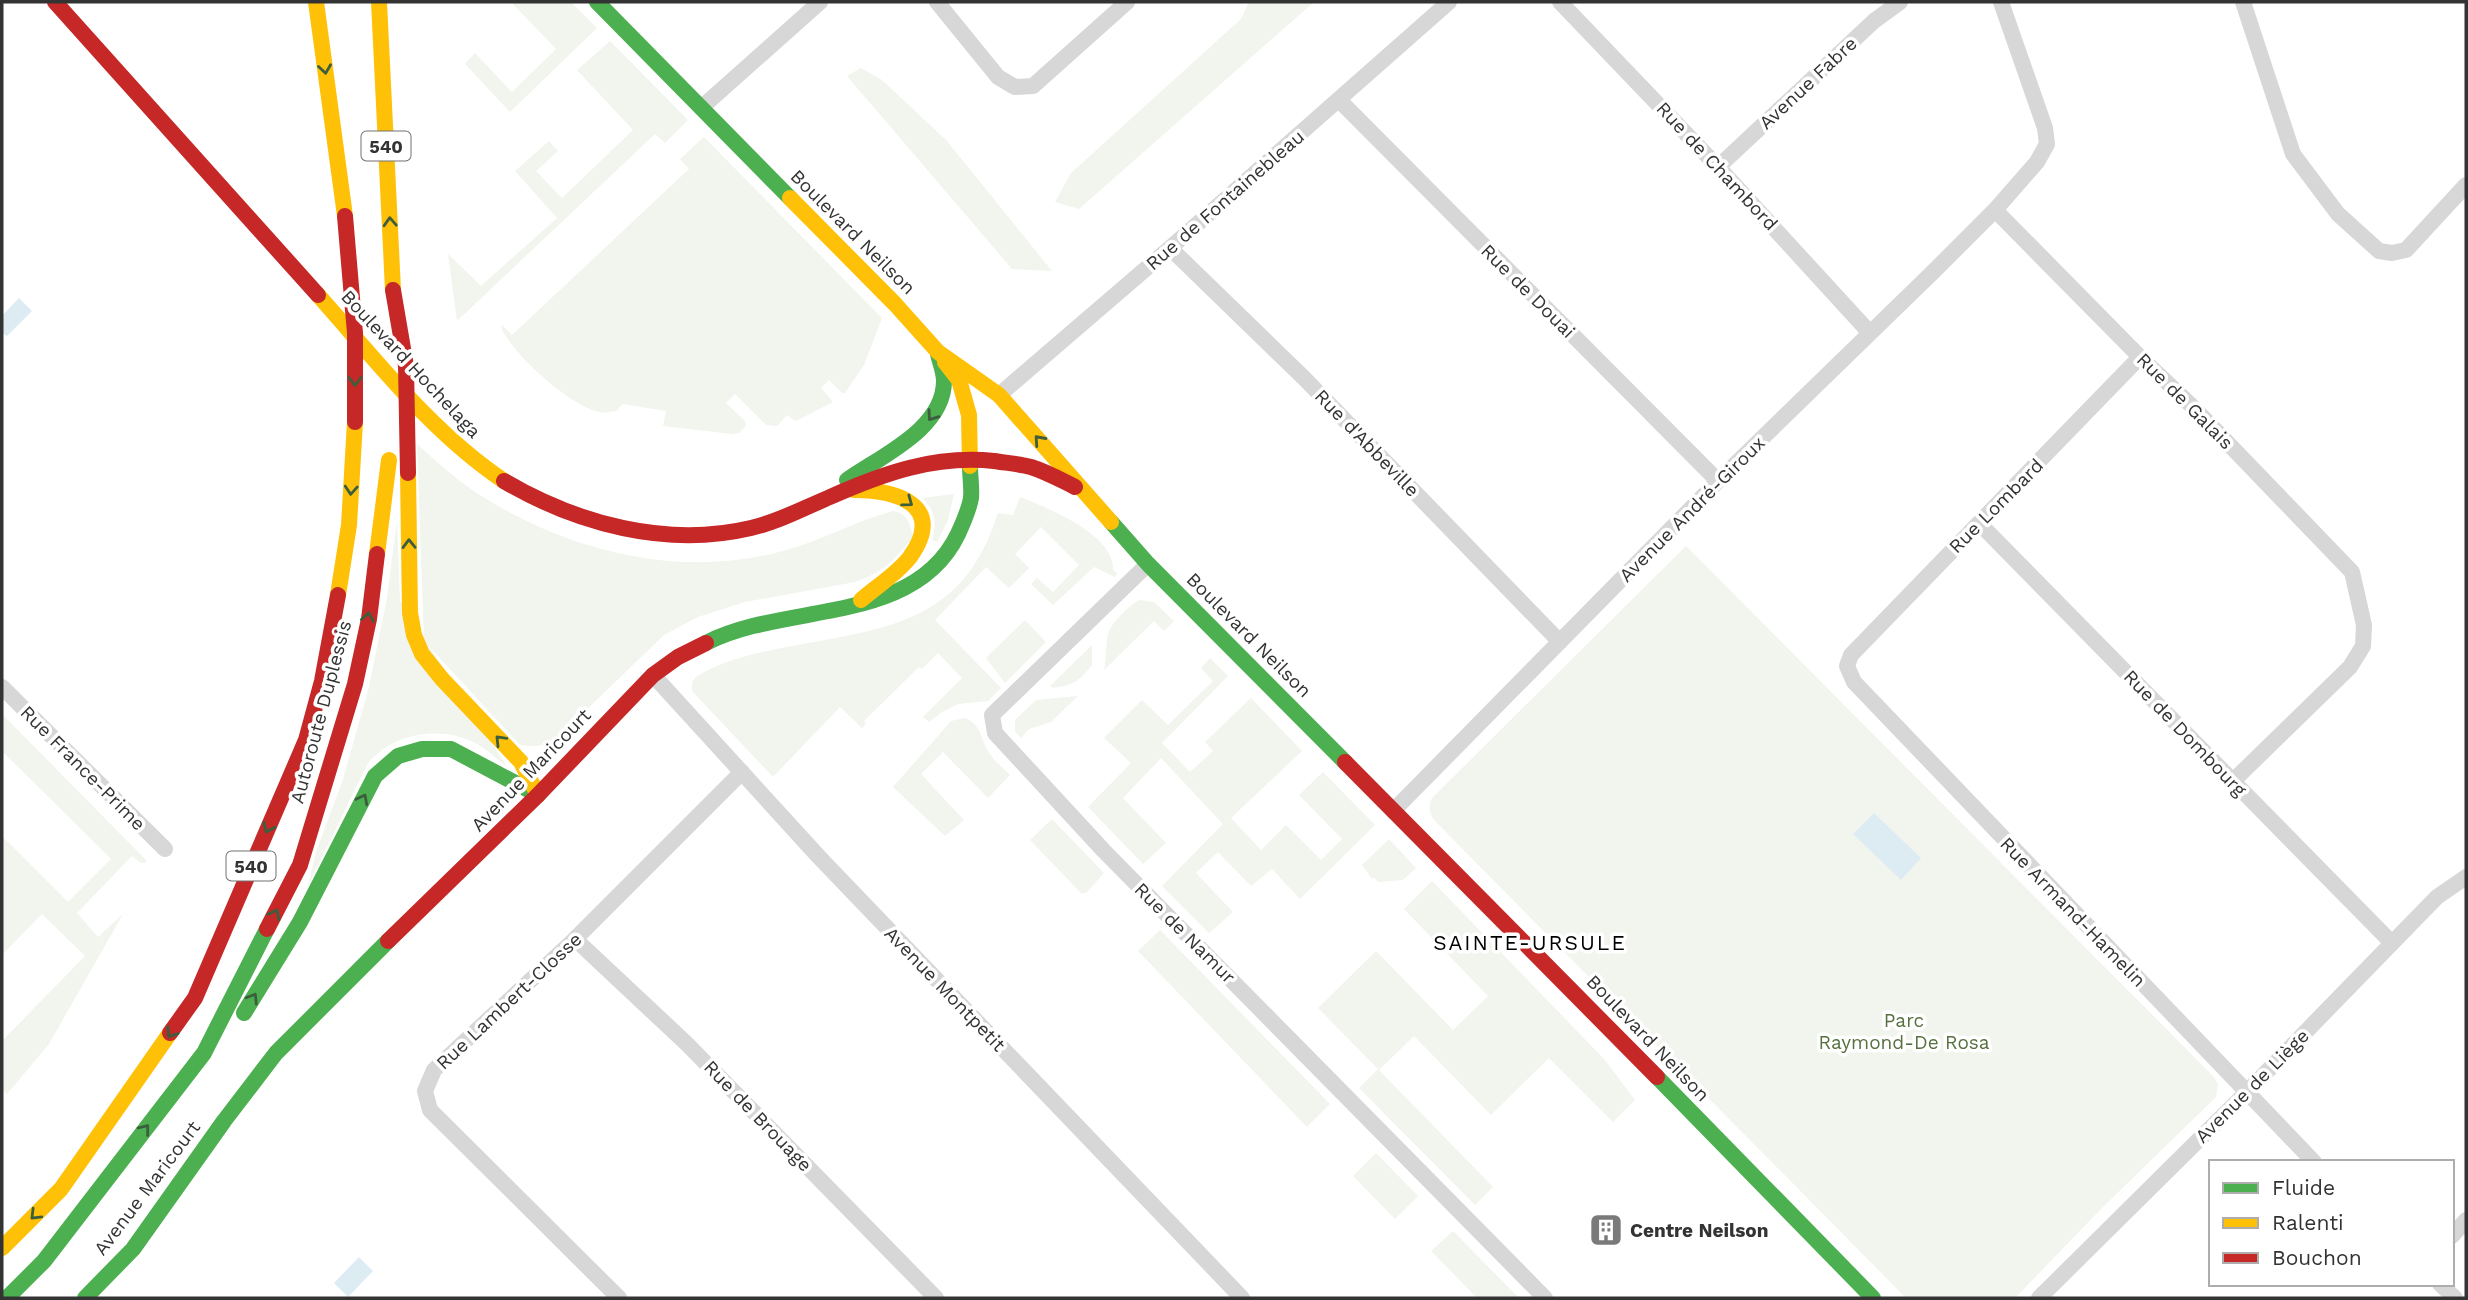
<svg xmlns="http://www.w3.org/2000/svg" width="2468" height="1300" viewBox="0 0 2468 1300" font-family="'Work Sans',sans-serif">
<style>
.green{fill:#f1f5ed}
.water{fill:#ddebf3}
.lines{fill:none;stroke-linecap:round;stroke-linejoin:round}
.street{stroke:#d7d7d7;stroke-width:16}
.fast{stroke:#4caf50;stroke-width:16}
.slow{stroke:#ffc107;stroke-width:16}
.jam{stroke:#c62828;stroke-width:16}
.jam-bridge{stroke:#c62828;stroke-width:16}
.oneway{stroke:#3c5e3d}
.labels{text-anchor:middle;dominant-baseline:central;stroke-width:7;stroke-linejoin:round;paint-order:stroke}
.shield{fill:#fff;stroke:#707070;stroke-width:2}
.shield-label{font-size:18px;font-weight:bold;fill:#333}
.street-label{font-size:19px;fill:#333;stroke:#fff}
.park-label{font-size:19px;fill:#56703f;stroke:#fff}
.poi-label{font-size:19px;font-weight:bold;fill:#333;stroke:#fff;text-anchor:start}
.neighbourhood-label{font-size:21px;letter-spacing:2px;fill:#000;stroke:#fff}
</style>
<rect width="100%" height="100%" fill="#fff"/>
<path class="green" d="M511,2H571L597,28L510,112L465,64L475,53L512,92L556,49Z
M1249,2H1314L1079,209L1055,202L1071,173L1241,19Z
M610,41L688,120L665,143L655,134L457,321L448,254L481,286L557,218L515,171L549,141L558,151L536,171L562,198L633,130L577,70Z
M861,68L882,80L947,141L1052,271L1012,269L847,76Z
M704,137L882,318L864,365L845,393H842L829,380L821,388L833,402L796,421L787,415L777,426L766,425L735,394L726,403L745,421L746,426L739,433L732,434L663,426L666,411L623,404L616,411C611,412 604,413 599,412C570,406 512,354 501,327L502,325L512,335L689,169L680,159Z
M417,444C438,463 459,482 483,497C572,552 681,579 783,551C821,541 855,521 893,511C908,513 910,524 913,537C893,561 886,571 855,582L745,602L698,617L664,635L553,742C542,746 532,747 520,745L424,641Z
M954,494L948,520L937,542L932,540C937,524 935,509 922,498Z
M1020,497C1048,508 1115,535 1113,570L1117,573L1115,577L1094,567L1053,605L1031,584L1037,578L1053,592L1079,565L1041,527L1015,554L1029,568L1009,588L986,567L935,620L1001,688L988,701L958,704L942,712L929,722L923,717L962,678L938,653L922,669L919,667L864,721L866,724L862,728L840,707L773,777L692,691V682L696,677C723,660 751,654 782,648C883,628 962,627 998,513L1013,515Z
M397,520L400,601L507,767C499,761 491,753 482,747C447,724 394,731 368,763L308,886L316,852L343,779L368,691L387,598Z
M1686,546L2214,1077L2218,1084L2216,1097L2102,1208L2015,1298H1906L1434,820C1429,812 1428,806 1432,798Z
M1140,600L1154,602L1174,621L1164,631L1154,621L1104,670C1107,659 1105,640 1109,631C1113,622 1131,603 1140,600Z
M1025,620L1046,642L1005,683L986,658Z
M1092,645V665C1079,681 1074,685 1053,688L1050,686Z
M1210,658L1228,676L1162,743L1190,772L1213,751L1205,742L1251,698L1302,751L1231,818L1261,850L1286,825L1321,860L1342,839L1299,795L1323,772L1375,825L1300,899L1272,869L1251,886L1218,852L1196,873L1233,912L1209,933L1162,886L1223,824L1161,758L1123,798L1166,843L1143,864L1088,807L1131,763L1104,738L1142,700L1168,725L1213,681L1201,668Z
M1078,696L1051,722L1029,729L1021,738L1015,731V720L1036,700Z
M2,714L146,860L145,863H141L132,856L77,913L98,937L123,914L49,1044L7,1094L2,1089V1041L85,956L42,914L2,955V836L68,902L111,859L2,751Z
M965,718C983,725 980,741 990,754C995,762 1003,768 1010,775L988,798L943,752L921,774L964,820L945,836L893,787L951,721Z
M1052,819L1104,873L1087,892L1082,894L1030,840Z
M1389,839L1416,868L1403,880L1378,882L1374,877L1372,879L1362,865Z
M1432,881L1605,1060L1635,1100L1613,1122L1549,1058L1491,1115L1414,1036L1379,1070L1493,1187L1475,1205L1359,1088L1378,1069L1318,1008L1376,951L1453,1030L1488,996L1404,909Z
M1160,930L1330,1104L1307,1127L1138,951Z
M1376,1153L1418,1196L1395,1219L1353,1176Z
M1453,1231L1519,1298H1477L1431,1251Z"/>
<path class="water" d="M19,298L32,311L7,336L2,333V316Z
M1874,813L1921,858L1901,880L1853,834Z
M359,1257L373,1271L348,1297L334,1283Z"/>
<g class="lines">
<path class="street" d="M937,2L998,77L1015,87L1033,86L1127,2
M1560,2L1718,167L1870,333
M2243,2L2293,154L2338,214L2379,251L2392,253L2406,250L2466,185
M1339,100L1718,481
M701,108L820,2
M1718,167L1874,21L1900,2
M1995,210L2140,357L2194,408L2352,572L2364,625L2363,646L2350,667L2232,782
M1170,248L1305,379L1560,642
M2140,357L1851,655L1847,666L1854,682L2314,1162
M999,395L1170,248L1449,2
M1979,523L2391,942
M1148,564L992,715L995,733L1104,851L1545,1298
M653,675L819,857L1242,1298
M2,687L165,849
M1393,811L1718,481L1933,272L1995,210L2037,162L2047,144L2045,128L2001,2
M575,939L687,1044L936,1298
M2452,1236L2466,1220
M2440,1284L2455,1298
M619,1298L430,1110L425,1091L434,1070L575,939L742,772
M2039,1298L2246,1093L2437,897L2466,877"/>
<path class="fast" d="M597,2L790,198
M847,480C881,456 944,429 944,381C944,372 940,363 938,354
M1111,522L1148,564L1345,762
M706,643C785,602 914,626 958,534C963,523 969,510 971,498C972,488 970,477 970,466
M244,1013L300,922L375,776L398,756L422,749H451L538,795
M1657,1077L1873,1298
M7,1298L44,1261L204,1053L267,929
M85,1298L133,1249L224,1121L276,1053L388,941"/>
<path class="slow" d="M316,2L345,216
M379,2L393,290
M790,198L895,304L938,352L999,395L1111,522
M318,295C376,360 431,432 504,481
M945,362L959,380L969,415L970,466
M408,473L410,613L414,635L422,654L442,679L521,762L538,795
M854,490C896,490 947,505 910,557C897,574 877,586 861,600
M377,554L389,460
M338,595L349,525L355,422
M2,1248L61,1189L170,1033"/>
<path class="jam" d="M55,2L318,295
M504,481C577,524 667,548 751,528C778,522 804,508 830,497C884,473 935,455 994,461C1007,463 1020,464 1031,467C1047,472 1061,480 1075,487
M1345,762L1657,1077
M267,929L300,865L355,684L369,619L377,554
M388,941L538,795L653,675L678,657L706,643
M170,1033L195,998L306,740L322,681L338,595"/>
<path class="jam-bridge" d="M345,216L355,333V422
M393,290L406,366L408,473"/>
</g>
<defs><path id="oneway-chevron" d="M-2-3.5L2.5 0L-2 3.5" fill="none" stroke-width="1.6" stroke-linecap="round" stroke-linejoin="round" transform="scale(1.75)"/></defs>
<g class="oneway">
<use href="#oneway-chevron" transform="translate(325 69) rotate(82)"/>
<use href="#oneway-chevron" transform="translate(390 222) rotate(-93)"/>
<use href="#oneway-chevron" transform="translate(355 381) rotate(90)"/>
<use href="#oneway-chevron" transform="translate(932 416) rotate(125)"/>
<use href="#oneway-chevron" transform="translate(1039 440) rotate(-132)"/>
<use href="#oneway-chevron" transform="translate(351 490) rotate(94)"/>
<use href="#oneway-chevron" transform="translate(908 502) rotate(36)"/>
<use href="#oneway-chevron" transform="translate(409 544) rotate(-91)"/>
<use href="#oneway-chevron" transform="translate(368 617) rotate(-81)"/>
<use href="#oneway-chevron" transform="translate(500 740) rotate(-134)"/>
<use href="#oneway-chevron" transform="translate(363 799) rotate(-63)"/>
<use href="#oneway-chevron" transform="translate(268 828) rotate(113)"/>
<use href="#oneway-chevron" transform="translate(275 914) rotate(-63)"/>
<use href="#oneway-chevron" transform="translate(253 998) rotate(-58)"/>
<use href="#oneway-chevron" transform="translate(171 1033) rotate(125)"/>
<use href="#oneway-chevron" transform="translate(145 1129) rotate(-52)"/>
<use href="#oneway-chevron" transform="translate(35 1215) rotate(135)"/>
</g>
<defs>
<symbol id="building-square" viewBox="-11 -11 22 22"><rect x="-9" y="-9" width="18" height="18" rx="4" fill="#7a7a7a" stroke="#fff"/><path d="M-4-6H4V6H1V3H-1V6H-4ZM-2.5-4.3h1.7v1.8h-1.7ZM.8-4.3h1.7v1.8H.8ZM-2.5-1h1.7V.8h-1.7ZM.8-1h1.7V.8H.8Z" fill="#fff"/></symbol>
</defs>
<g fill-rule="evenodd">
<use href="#building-square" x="1587" y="1211" width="38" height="38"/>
</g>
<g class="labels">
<g class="shield">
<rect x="361.5" y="131.5" width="49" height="29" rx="5"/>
<rect x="226.5" y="851.5" width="49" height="29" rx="5"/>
</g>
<g class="shield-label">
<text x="386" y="146">540</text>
<text x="251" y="866">540</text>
</g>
<g class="street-label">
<text transform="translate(1808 83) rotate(-43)">Avenue Fabre</text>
<text transform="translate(1717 166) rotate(47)">Rue de Chambord</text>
<text transform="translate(1225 200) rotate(-41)">Rue de Fontainebleau</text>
<text transform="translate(853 232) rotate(45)">Boulevard Neilson</text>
<text transform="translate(1528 291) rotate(45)">Rue de Douai</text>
<text transform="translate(411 364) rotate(47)">Boulevard Hochelaga</text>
<text transform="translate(2185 401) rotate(45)">Rue de Galais</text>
<text transform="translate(1367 443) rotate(46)">Rue d'Abbeville</text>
<text transform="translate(1996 506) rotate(-45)">Rue Lombard</text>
<text transform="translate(1692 509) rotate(-45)">Avenue André-Giroux</text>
<text transform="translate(1249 635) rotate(45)">Boulevard Neilson</text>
<text transform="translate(321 712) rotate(-75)">Autoroute Duplessis</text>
<text transform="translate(2185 733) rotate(46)">Rue de Dombourg</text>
<text transform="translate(83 768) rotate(45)">Rue France-Prime</text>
<text transform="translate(531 770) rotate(-46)">Avenue Maricourt</text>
<text transform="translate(2073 912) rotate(46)">Rue Armand-Hamelin</text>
<text transform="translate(1185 933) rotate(45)">Rue de Namur</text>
<text transform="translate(945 989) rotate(46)">Avenue Montpetit</text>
<text transform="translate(509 1001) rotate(-43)">Rue Lambert-Closse</text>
<text transform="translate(1648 1038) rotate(46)">Boulevard Neilson</text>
<text transform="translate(2252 1086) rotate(-45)">Avenue de Liège</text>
<text transform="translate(758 1116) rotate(46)">Rue de Brouage</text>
<text transform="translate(147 1188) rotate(-53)">Avenue Maricourt</text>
</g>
<g class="park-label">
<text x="1904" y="1020">Parc<tspan x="1904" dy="22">Raymond-De Rosa</tspan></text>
</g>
<g class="poi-label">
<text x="1630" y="1230">Centre Neilson</text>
</g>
<g class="neighbourhood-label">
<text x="1530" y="942">SAINTE-URSULE</text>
</g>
</g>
<rect width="2468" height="1300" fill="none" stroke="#333333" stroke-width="7"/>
<rect x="2209" y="1160" width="245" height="126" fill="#ffffff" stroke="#adadad" stroke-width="2"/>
<rect x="2223" y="1183" width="35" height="10" fill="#4caf50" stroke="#adadad" stroke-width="2"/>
<text x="2272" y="1195" font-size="21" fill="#333333">Fluide</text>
<rect x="2223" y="1218" width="35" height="10" fill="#ffc107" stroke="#adadad" stroke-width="2"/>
<text x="2272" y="1230" font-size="21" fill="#333333">Ralenti</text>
<rect x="2223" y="1253" width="35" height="10" fill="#c62828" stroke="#adadad" stroke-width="2"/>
<text x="2272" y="1265" font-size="21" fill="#333333">Bouchon</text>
</svg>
